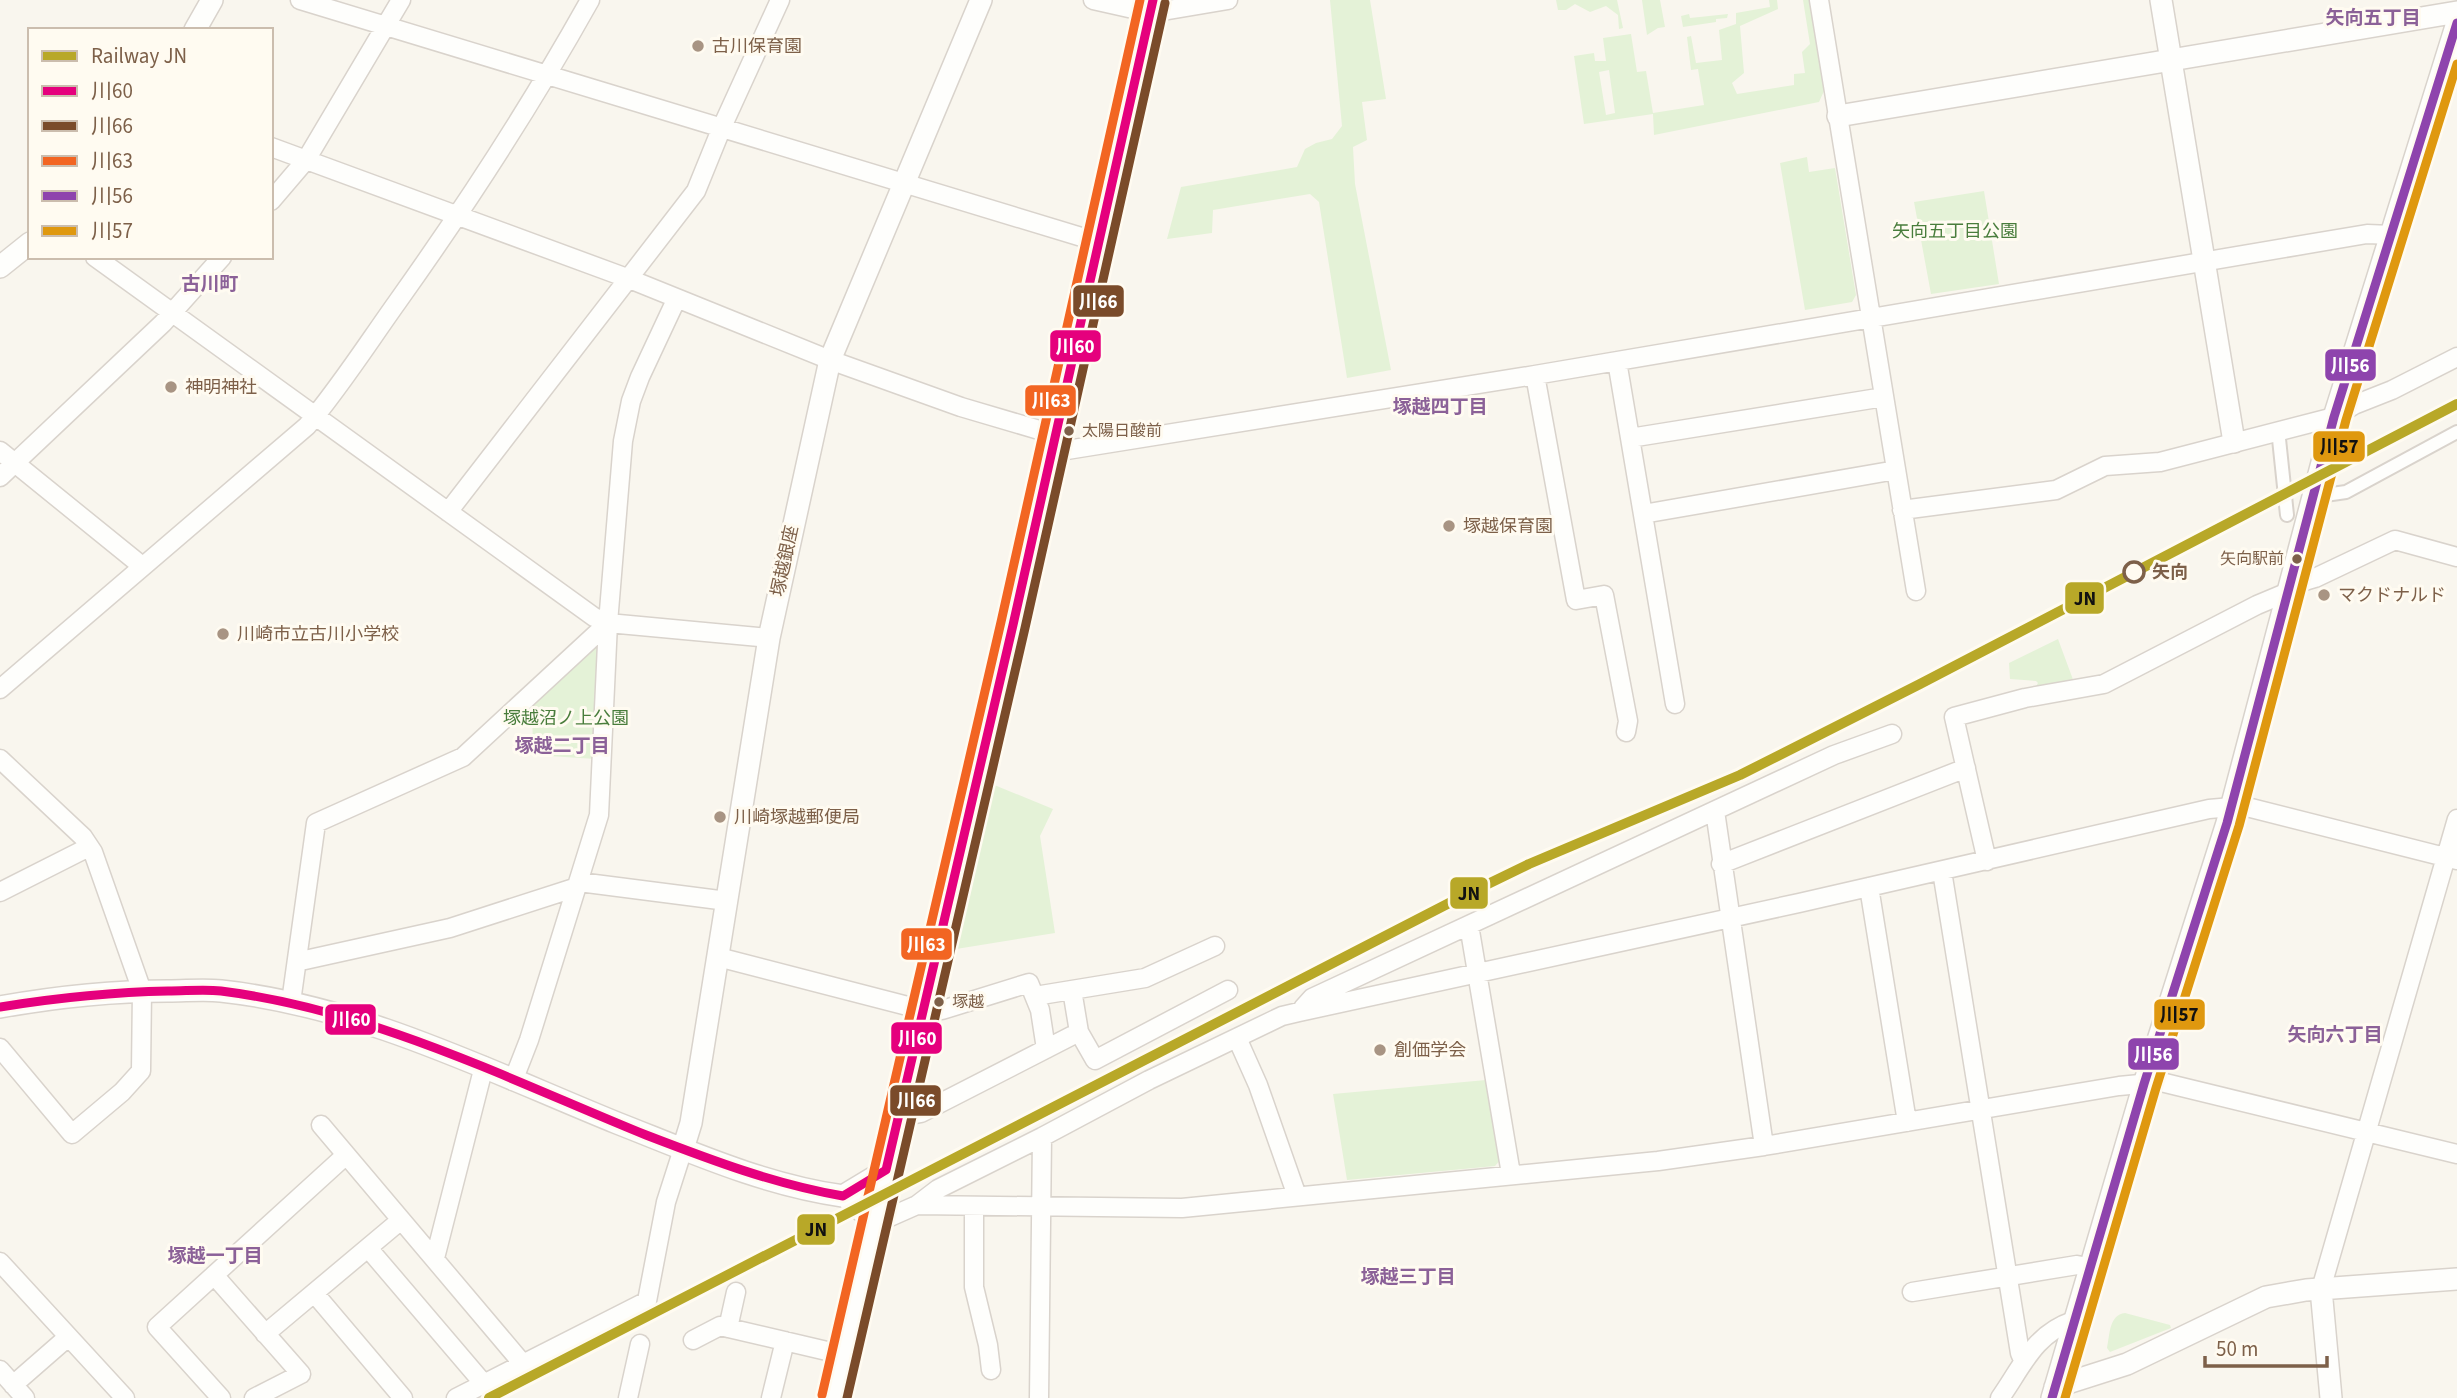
<svg xmlns="http://www.w3.org/2000/svg" width="2457" height="1398" viewBox="0 0 2457 1398" font-family="'Source Sans 3','Noto Sans JP',sans-serif">
<style>
.green{fill:#e4f2d7;fill-rule:evenodd}
.lines{fill:none;stroke-linecap:round;stroke-linejoin:round}
.pedestrian-casing{stroke:#d9d3cc;stroke-width:16}
.minor-casing{stroke:#d9d3cc;stroke-width:21}
.tertiary-casing{stroke:#d9d3cc;stroke-width:24}
.pedestrian{stroke:#fefefc;stroke-width:12}
.minor{stroke:#fefefc;stroke-width:18}
.tertiary{stroke:#fefefc;stroke-width:21}
.bus-1-casing{stroke:#fffbf1;stroke-width:14}
.bus-2-casing{stroke:#fffbf1;stroke-width:14}
.bus-3-casing{stroke:#fffbf1;stroke-width:14}
.bus-4-casing{stroke:#fffbf1;stroke-width:14}
.bus-5-casing{stroke:#fffbf1;stroke-width:14}
.bus-1{stroke:#e5007d;stroke-width:9}
.bus-2{stroke:#7a4b2a;stroke-width:9}
.bus-3{stroke:#f26522;stroke-width:9}
.bus-4{stroke:#8e44ad;stroke-width:9}
.bus-5{stroke:#df980f;stroke-width:9}
.rail-1-casing{stroke:#fffbf1;stroke-width:16}
.rail-1{stroke:#b8a828;stroke-width:10}
.poi-dot{fill:#a89483;stroke:#fffbf1;stroke-width:2.5}
.bus-dot{fill:#7d6049;stroke:#fffbf1;stroke-width:2.5}
.stop-dot{fill:#fffbf1;stroke:#7d6049;stroke-width:3.5}
.labels{text-anchor:middle;dominant-baseline:central;stroke-width:6;stroke-linejoin:round;paint-order:stroke}
.bus-label{font-size:16px;fill:#7d6049;stroke:#fffbf1;text-anchor:start}
.poi-label{font-size:18px;fill:#7d6049;stroke:#fffbf1;text-anchor:start}
.park-label{font-size:18px;fill:#497d3c;stroke:#fffbf1}
.street-label{font-size:18px;fill:#7d6049;stroke:#fffbf1}
.stop-label{font-size:18px;font-weight:bold;fill:#7d6049;stroke:#fffbf1;text-anchor:start}
.neighbourhood-label{font-size:19px;font-weight:bold;fill:#8b6198;stroke:#fffbf1}
.line-badge{stroke:#fffbf1;stroke-width:2.5}
.badge-label{font-size:19px;text-anchor:middle;font-weight:bold;fill:#fff}
.pale-badge-label{font-size:19px;text-anchor:middle;font-weight:bold;fill:#111}
</style>
<rect width="100%" height="100%" fill="#f9f6ee"/>
<path class="green" d="M1330,0H1370L1386,99L1362,102L1367,140L1353,147L1355,184L1391,370L1347,378L1319,202L1310,194L1213,210L1212,233L1167,239L1181,187L1297,167L1305,149L1316,143L1332,139L1342,126Z
M1556,0H1617L1623,28L1619,29L1618,15L1606,6L1590,12L1575,4L1566,10H1558Z
M1642,0H1660L1665,27L1658,28L1647,35Z
M1769,0H1777L1778,9L1740,26L1744,73L1732,83L1737,94L1794,85V74L1805,73L1802,52L1810,44L1803,0H1811L1824,91L1819,102L1654,135L1653,114L1584,124L1574,56L1594,53L1595,61H1606L1603,38L1631,34L1637,72L1646,71L1653,113L1704,105L1698,69L1691,70L1687,37L1691,36L1696,63L1722,60L1719,30L1736,24V13L1770,7ZM1609,70L1615,113L1606,115L1599,72Z
M1689,14L1690,18L1728,14L1727,18L1716,19V22L1683,27L1681,16Z
M1807,157L1809,172L1835,168L1856,295L1852,302L1805,310L1780,163Z
M1984,191L1999,284L1931,294L1914,202Z
M603,633L596,759L533,755L532,702Z
M2058,639L2075,685L2034,690L2038,683L2036,681L2010,679L2009,663Z
M987,782L1053,809L1040,836L1055,933L950,950Z
M1486,1080L1502,1158L1495,1166L1347,1180L1333,1094Z
M2125,1313L2170,1325L2171,1328L2110,1352L2107,1348C2110,1334 2109,1315 2125,1313Z"/>
<g class="lines">
<defs>
<path id="pedestrian" d="M2279,439L2287,515
M2325,495L2346,492L2457,432"/>
<path id="minor" d="M300,0L1098,242
M1093,0L1151,13L1228,0
M1819,0L1916,591
M271,147L627,278L830,360L961,407L1056,435
M271,201L306,160L401,0
M95,257L594,617L608,623L769,638
M1617,361L1675,704
M1535,375L1576,600L1604,595L1628,721L1626,732
M1630,438L1884,397
M1053,449L1067,450L1535,375L2367,234L2392,235
M0,451L142,566
M0,477L163,323L222,257
M1902,510L2056,490L2105,466L2160,462L2334,417L2354,405L2392,390L2457,357
M448,512L696,191L722,127L780,0
M1643,514L1896,470
M0,689L307,426C340,387 368,343 398,301C467,204 532,104 590,0
M0,759L83,837L93,852L142,991L141,1071L122,1092L72,1134L0,1048
M1715,811L1764,1146
M1987,861L1954,717L2025,698L2104,684L2257,605L2288,592L2295,584L2315,578L2395,540L2457,557
M1721,864L1966,768
M1942,871L2020,1353L2023,1360
M579,882L727,901
M1869,887L1907,1122
M0,892L89,847
M1469,925L1511,1174
M718,957L923,1010H942L1029,983L1040,1010L1046,1049
M298,959L305,960L450,928L577,887
M1072,990L1079,1032
M1035,996L1145,978L1215,946
M291,1002L316,823L463,757L608,623L623,441L631,401L640,377L676,300
M1303,1008L1312,998L1834,755L1892,734
M1237,1038L1258,1085L1297,1196
M513,1081L529,1040L599,815L608,623
M899,1117L921,1113L1079,1032L1095,1060L1228,990
M321,1125L523,1364
M843,1196L874,1224L917,1205L1182,1208L1658,1161L1764,1146L2119,1086L2161,1082L2457,1154
M917,1205L938,1189L1042,1137L1149,1080L1282,1016L1299,1012L1799,903L2209,809L2243,806L2457,860
M974,1206V1287L988,1345L991,1370
M368,1248L484,1384
M435,1258L484,1066
M0,1262L125,1398
M214,1275L301,1374L254,1398
M2321,1289L2457,819
M1912,1292L2077,1265L2088,1267
M315,1294L403,1398
M728,1328L736,1292
M265,1334L401,1220
M693,1340L720,1326L844,1355
M0,1370L25,1398
M13,1385L68,1337
M221,1398L157,1327L346,1155
M456,1398L647,1301L666,1202L683,1149
M628,1398L640,1344
M771,1398L785,1341
M1039,1398L1042,1137
M2000,1398C2022,1367 2034,1334 2073,1321"/>
<path id="tertiary" d="M2161,0L2234,442
M195,30L212,0
M1838,116L2457,12
M0,267L30,243
M0,1007C56,997 111,991 168,991C186,991 204,989 221,991C360,1006 489,1071 617,1123C691,1152 764,1185 843,1196L886,1170
M683,1149L691,1123L769,638L830,360L981,0
M2321,1289L2331,1398
M2055,1387L2127,1364L2266,1297L2306,1290L2457,1279
M834,1398L1013,625L1153,0
M2052,1398L2144,1084L2227,823L2334,417L2457,23"/>
</defs>
<use href="#pedestrian" class="pedestrian-casing"/>
<use href="#minor" class="minor-casing"/>
<use href="#tertiary" class="tertiary-casing"/>
<use href="#pedestrian" class="pedestrian"/>
<use href="#minor" class="minor"/>
<use href="#tertiary" class="tertiary"/>
<defs>
<path id="bus-1" d="M0,1007C56,998 112,992 168,991C186,991 204,989 221,991C372,1010 508,1079 646,1135C711,1160 774,1184 843,1196L886,1170L1013,625L1153,0"/>
<path id="bus-2" d="M847,1398L1025,628L1165,3"/>
<path id="bus-3" d="M822,1395L1001,622L1140,0"/>
<path id="bus-4" d="M2052,1398L2144,1084L2227,823L2334,417L2457,23"/>
<path id="bus-5" d="M2065,1398L2156,1088L2239,826L2346,420L2457,64"/>
</defs>
<use href="#bus-1" class="bus-1-casing"/>
<use href="#bus-2" class="bus-2-casing"/>
<use href="#bus-3" class="bus-3-casing"/>
<use href="#bus-4" class="bus-4-casing"/>
<use href="#bus-5" class="bus-5-casing"/>
<use href="#bus-1" class="bus-1"/>
<use href="#bus-2" class="bus-2"/>
<use href="#bus-3" class="bus-3"/>
<use href="#bus-4" class="bus-4"/>
<use href="#bus-5" class="bus-5"/>
<defs>
<path id="rail-1" d="M489,1398L1457,899L1529,864L1740,775L1920,684L2457,404"/>
</defs>
<use href="#rail-1" class="rail-1-casing"/>
<use href="#rail-1" class="rail-1"/>
</g>
<g class="poi-dot">
<circle cx="698" cy="46" r="7"/>
<circle cx="171" cy="387" r="7"/>
<circle cx="1449" cy="526" r="7"/>
<circle cx="2324" cy="595" r="7"/>
<circle cx="223" cy="634" r="7"/>
<circle cx="720" cy="817" r="7"/>
<circle cx="1380" cy="1050" r="7"/>
</g>
<g class="bus-dot">
<circle cx="1069" cy="431" r="6"/>
<circle cx="2297" cy="559" r="6"/>
<circle cx="939" cy="1002" r="6"/>
</g>
<circle class="stop-dot" cx="2134" cy="572" r="10"/>
<g class="labels">
<g class="bus-label">
<text x="1082" y="431">太陽日酸前</text>
<text x="2284" y="559" text-anchor="end">矢向駅前</text>
<text x="952" y="1002">塚越</text>
</g>
<g class="poi-label">
<text x="712" y="46">古川保育園</text>
<text x="185" y="387">神明神社</text>
<text x="1463" y="526">塚越保育園</text>
<text x="2338" y="595">マクドナルド</text>
<text x="237" y="634">川崎市立古川小学校</text>
<text x="734" y="817">川崎塚越郵便局</text>
<text x="1394" y="1050">創価学会</text>
</g>
<g class="park-label">
<text x="1955" y="231">矢向五丁目公園</text>
<text x="566" y="718">塚越沼ノ上公園</text>
</g>
<g class="street-label">
<text transform="translate(785 561) rotate(-78)">塚越銀座</text>
</g>
<g class="stop-label">
<text x="2152" y="572">矢向</text>
</g>
<g class="neighbourhood-label">
<text x="2373" y="18">矢向五丁目</text>
<text x="210" y="284">古川町</text>
<text x="1440" y="407">塚越四丁目</text>
<text x="562" y="746">塚越二丁目</text>
<text x="2335" y="1035">矢向六丁目</text>
<text x="215" y="1256">塚越一丁目</text>
<text x="1408" y="1277">塚越三丁目</text>
</g>
</g>
<g class="line-badge">
<rect x="1072" y="284" width="53" height="34" rx="7" fill="#7a4b2a"/>
<rect x="1049" y="329" width="53" height="34" rx="7" fill="#e5007d"/>
<rect x="2324" y="348" width="53" height="34" rx="7" fill="#8e44ad"/>
<rect x="1024" y="384" width="53" height="33" rx="7" fill="#f26522"/>
<rect x="2312" y="430" width="54" height="33" rx="7" fill="#df980f"/>
<rect x="2064" y="581" width="41" height="34" rx="7" fill="#b8a828"/>
<rect x="1449" y="876" width="40" height="34" rx="7" fill="#b8a828"/>
<rect x="900" y="927" width="53" height="34" rx="7" fill="#f26522"/>
<rect x="2153" y="998" width="53" height="33" rx="7" fill="#df980f"/>
<rect x="324" y="1003" width="53" height="33" rx="7" fill="#e5007d"/>
<rect x="890" y="1021" width="53" height="34" rx="7" fill="#e5007d"/>
<rect x="2127" y="1037" width="53" height="34" rx="7" fill="#8e44ad"/>
<rect x="889" y="1084" width="53" height="33" rx="7" fill="#7a4b2a"/>
<rect x="796" y="1213" width="40" height="33" rx="7" fill="#b8a828"/>
</g>
<g class="badge-label">
<text x="1098" y="308">川66</text>
<text x="1075" y="353">川60</text>
<text x="2350" y="372">川56</text>
<text x="1051" y="407">川63</text>
<text x="926" y="951">川63</text>
<text x="351" y="1026">川60</text>
<text x="917" y="1045">川60</text>
<text x="2153" y="1061">川56</text>
<text x="916" y="1107">川66</text>
</g>
<g class="pale-badge-label">
<text x="2339" y="453">川57</text>
<text x="2085" y="605">JN</text>
<text x="1469" y="900">JN</text>
<text x="2179" y="1021">川57</text>
<text x="816" y="1236">JN</text>
</g>
<rect x="28" y="28" width="245" height="231" fill="#fffbf1" stroke="#cbbdae" stroke-width="2"/>
<rect x="42" y="51" width="35" height="10" fill="#b8a828" stroke="#cbbdae" stroke-width="2"/>
<text x="91" y="63" font-size="21" fill="#7d6049">Railway JN</text>
<rect x="42" y="86" width="35" height="10" fill="#e5007d" stroke="#cbbdae" stroke-width="2"/>
<text x="91" y="98" font-size="21" fill="#7d6049">川60</text>
<rect x="42" y="121" width="35" height="10" fill="#7a4b2a" stroke="#cbbdae" stroke-width="2"/>
<text x="91" y="133" font-size="21" fill="#7d6049">川66</text>
<rect x="42" y="156" width="35" height="10" fill="#f26522" stroke="#cbbdae" stroke-width="2"/>
<text x="91" y="168" font-size="21" fill="#7d6049">川63</text>
<rect x="42" y="191" width="35" height="10" fill="#8e44ad" stroke="#cbbdae" stroke-width="2"/>
<text x="91" y="203" font-size="21" fill="#7d6049">川56</text>
<rect x="42" y="226" width="35" height="10" fill="#df980f" stroke="#cbbdae" stroke-width="2"/>
<text x="91" y="238" font-size="21" fill="#7d6049">川57</text>
<path d="M2205 1356v10h122v-10" fill="none" stroke="#7d6049" stroke-width="3.5"/>
<text x="2216" y="1356" font-size="21" fill="#7d6049" stroke="#fffbf1" stroke-width="5" paint-order="stroke">50 m</text>
</svg>
